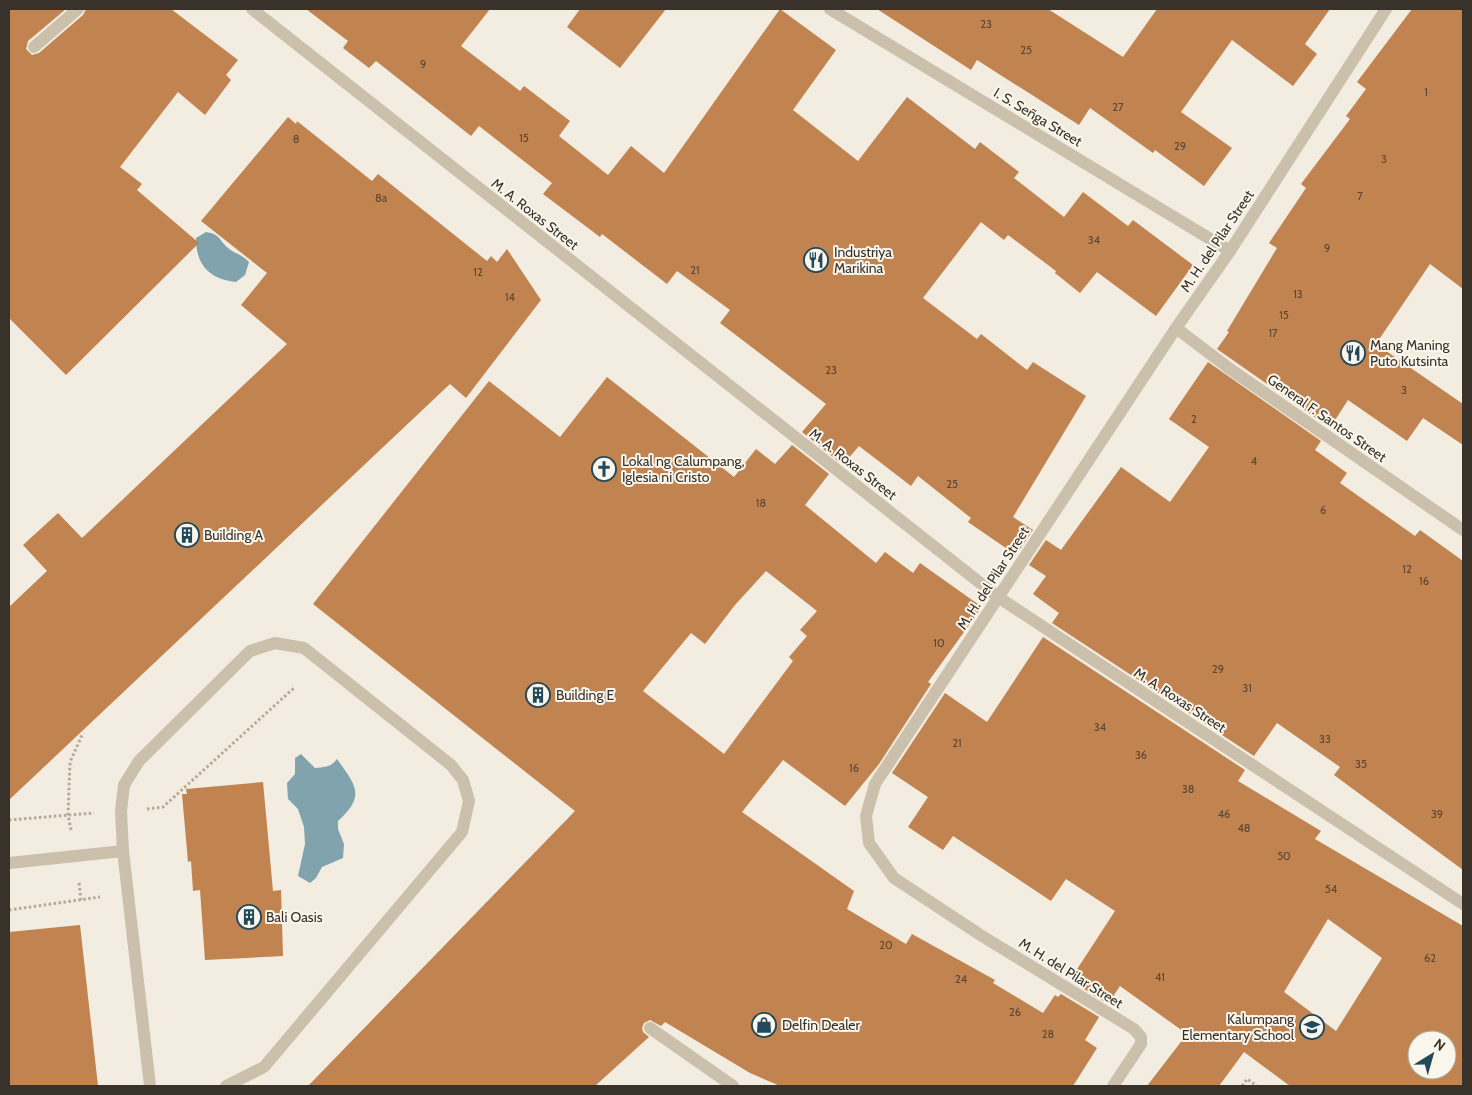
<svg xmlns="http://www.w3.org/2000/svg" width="1472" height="1095" viewBox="0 0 1472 1095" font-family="Cabin,sans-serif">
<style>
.water{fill:#80a3ae}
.building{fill:#c1834f;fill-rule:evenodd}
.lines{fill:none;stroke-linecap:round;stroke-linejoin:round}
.path{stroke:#b6aa96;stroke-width:3;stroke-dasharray:2.5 2.5;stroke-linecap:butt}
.service{stroke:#cac0ac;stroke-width:12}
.minor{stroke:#cac0ac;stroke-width:12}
.tertiary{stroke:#cac0ac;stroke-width:12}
.labels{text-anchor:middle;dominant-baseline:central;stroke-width:4;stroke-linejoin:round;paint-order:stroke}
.number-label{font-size:11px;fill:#5a4634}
.street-label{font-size:14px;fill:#38322b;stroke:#faf6ec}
.poi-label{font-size:14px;fill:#38322b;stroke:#faf6ec;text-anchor:start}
</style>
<rect width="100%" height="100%" fill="#f2ede0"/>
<path class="water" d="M206,232C220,234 219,240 228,248C235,254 240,253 249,262L245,275L236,282C209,279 196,265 196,238Z
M301,754L315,768C325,767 331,767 337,759C356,786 366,795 338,821V829L344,844L343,858L322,867L316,878L310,883L298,876L305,844L304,827L298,809L288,799L287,783L295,774V758Z"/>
<path class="building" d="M9,9H66L28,41L26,49L32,55L39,53L83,15L86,9H171L238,60L226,75L231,80L205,115L178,92L120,167L142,184L137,190L199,243L66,375L9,318Z
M306,9H490L461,46L520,91L524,86L570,121L559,136L608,175L631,146L664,173L780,9L836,50L793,110L858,161L907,97L975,149L980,142L1019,172L1014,178L1064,217L1083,192L1128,226L1133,220L1193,265L1156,316L1097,272L1080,293L1055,273L1056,271L1008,235L1004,240L981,222L923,298L977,339L981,334L1027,370L1033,362L1086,396L1013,517L1033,530L1016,555L968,522L971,518L918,476L911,486L859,446L847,460L843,457L839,462L802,432L826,404L720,323L730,310L677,271L667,284L602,234L600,237L543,194L552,183L479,126L471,136L376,61L369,68L343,48L348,41Z
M580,9H666L620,68L567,27Z
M877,9H1048L1123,57L1157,9H1330L1305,44L1317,54L1293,86L1232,40L1181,112L1232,148L1204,186L1155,150L1153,153L1090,108L1079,125L977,60L971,70Z
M1412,9H1463V289L1430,264L1376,344L1463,404V445L1423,418L1407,441L1348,400L1330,428L1217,349L1229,332L1227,331L1277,248L1269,243L1306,188L1301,184L1350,119L1346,116L1366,89L1357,82Z
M288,117L296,124L297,121L372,181L378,174L487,261L491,256L497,262L507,249L541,300L466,398L450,384L9,800V607L47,571L23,545L58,513L82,538L287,344L241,305L267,273L201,221Z
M1208,362L1321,441L1315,450L1347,473L1340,483L1415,536L1420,530L1463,561V870L1334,775L1340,767L1277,723L1254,756L1052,623L1059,613L1033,594L1046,576L1029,565L1046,540L1061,550L1121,467L1170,502L1209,447L1169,419Z
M607,377L734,477L756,449L775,464L792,445L829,474L805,505L876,563L885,552L913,573L920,563L982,607L928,682L931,684L879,764L845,806L783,760L742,812L854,891L847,909L906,944L912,934L995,980L993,983L1043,1013L1055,995L1058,997L1061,994L1099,1017L1085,1040L1097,1048L1073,1086H780L750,1073L665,1022L661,1026L650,1020L644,1023L642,1028L643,1032L649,1037L595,1086H308L575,811L313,604L489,381L560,437ZM766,571L817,611L800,630L807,636L789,657L793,661L724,754L643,691L691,633L705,644L735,605Z
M1043,637L1245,770L1238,781L1321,831L1315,839L1463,926V1086H1290L1244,1052L1219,1086H1147L1187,1034L1120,986L1108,1004L1070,980L1115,911L1066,879L1051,901L953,836L943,850L908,827L928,797L892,773L945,693L987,722ZM1328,919L1382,958L1336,1031L1284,992ZM1417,1040H1447V1070H1417Z
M263,782L273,891L281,890L283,956L205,960L200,890L193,891L191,861L188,862L182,794H187L186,789Z
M80,925L98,1086H9V932Z"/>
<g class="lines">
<path class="path" d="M147,809L163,807L295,687
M9,820L94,813
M71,830L68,815L70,762L83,733
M79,883L81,900
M9,910L100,897
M1242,1086L1247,1079L1257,1086"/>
<path class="service" d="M34,47L78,9
M9,863L123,851
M150,1086L123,851L121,811L124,785L139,761L250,651L275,643L304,648L451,765L463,780L469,801L462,832L264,1067L226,1086"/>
<path class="minor" d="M830,9L1230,251
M650,1028L733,1086
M1113,1086L1141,1044V1037L1134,1029L982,936L894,878L869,843L866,816L875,784L1176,328"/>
<path class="tertiary" d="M252,9L998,597L1463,904
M1386,9L1230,251L1176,328L1230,369L1463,530"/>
</g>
<defs>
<symbol id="restaurant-ring" viewBox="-11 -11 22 22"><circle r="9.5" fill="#faf6ec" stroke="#214959" stroke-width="1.5"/><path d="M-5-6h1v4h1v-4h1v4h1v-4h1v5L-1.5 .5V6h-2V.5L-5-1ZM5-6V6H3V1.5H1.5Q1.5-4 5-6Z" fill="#214959"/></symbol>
<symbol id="church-ring" viewBox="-11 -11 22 22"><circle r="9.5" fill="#faf6ec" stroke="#214959" stroke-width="1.5"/><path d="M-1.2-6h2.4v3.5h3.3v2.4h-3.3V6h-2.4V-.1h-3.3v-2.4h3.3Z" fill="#214959"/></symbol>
<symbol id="building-ring" viewBox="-11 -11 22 22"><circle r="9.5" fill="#faf6ec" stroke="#214959" stroke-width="1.5"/><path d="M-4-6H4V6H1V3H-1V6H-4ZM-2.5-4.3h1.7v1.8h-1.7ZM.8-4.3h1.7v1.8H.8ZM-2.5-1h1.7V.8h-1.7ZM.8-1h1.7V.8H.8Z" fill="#214959"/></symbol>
<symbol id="shop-ring" viewBox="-11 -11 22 22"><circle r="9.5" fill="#faf6ec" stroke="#214959" stroke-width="1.5"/><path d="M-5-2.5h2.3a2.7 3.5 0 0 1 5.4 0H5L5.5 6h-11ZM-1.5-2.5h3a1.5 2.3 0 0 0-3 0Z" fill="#214959"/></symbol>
<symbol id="school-ring" viewBox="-11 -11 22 22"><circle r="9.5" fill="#faf6ec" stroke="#214959" stroke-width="1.5"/><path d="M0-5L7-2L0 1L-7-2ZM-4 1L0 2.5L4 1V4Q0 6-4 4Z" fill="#214959"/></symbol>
</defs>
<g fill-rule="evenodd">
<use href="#restaurant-ring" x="802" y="246" width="28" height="28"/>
<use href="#restaurant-ring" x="1339" y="339" width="28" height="28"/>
<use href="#church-ring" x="590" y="455" width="28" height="28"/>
<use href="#building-ring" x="173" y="521" width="28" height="28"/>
<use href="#building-ring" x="524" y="681" width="28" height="28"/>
<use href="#building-ring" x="235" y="903" width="28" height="28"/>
<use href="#shop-ring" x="750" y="1011" width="28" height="28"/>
<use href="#school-ring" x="1298" y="1013" width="28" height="28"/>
</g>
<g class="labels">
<g class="number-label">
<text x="986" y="24">23</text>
<text x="1026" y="50">25</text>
<text x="423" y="64">9</text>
<text x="1426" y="92">1</text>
<text x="1118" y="107">27</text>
<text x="524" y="138">15</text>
<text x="296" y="139">8</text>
<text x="1180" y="146">29</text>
<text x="1384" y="159">3</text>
<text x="1360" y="196">7</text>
<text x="381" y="198">8a</text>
<text x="1094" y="240">34</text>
<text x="1327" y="248">9</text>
<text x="695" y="270">21</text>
<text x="478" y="272">12</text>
<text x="1298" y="294">13</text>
<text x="510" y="297">14</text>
<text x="1284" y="315">15</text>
<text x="1273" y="333">17</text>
<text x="831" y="370">23</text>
<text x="1404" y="390">3</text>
<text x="1194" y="419">2</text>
<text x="1254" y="461">4</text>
<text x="952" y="484">25</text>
<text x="761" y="503">18</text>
<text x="1323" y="510">6</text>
<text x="1407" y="569">12</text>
<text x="1424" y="581">16</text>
<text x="939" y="643">10</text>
<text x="1218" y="669">29</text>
<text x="1247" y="688">31</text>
<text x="1100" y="727">34</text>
<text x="1325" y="739">33</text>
<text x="957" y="743">21</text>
<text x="1141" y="755">36</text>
<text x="1361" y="764">35</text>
<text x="854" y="768">16</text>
<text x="1188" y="789">38</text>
<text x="1224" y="814">46</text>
<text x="1437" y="814">39</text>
<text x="1244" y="828">48</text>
<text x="1284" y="856">50</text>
<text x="1331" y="889">54</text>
<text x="886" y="945">20</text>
<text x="1430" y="958">62</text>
<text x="1160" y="977">41</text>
<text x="961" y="979">24</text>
<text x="1015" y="1012">26</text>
<text x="1048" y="1034">28</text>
</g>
<g class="street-label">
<text transform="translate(1038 117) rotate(31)">I. S. Señga Street</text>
<text transform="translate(535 214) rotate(38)">M. A. Roxas Street</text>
<text transform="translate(1217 241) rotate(-56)">M. H. del Pilar Street</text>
<text transform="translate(1327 418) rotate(35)">General F. Santos Street</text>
<text transform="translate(853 464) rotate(38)">M. A. Roxas Street</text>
<text transform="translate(993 578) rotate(-57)">M. H. del Pilar Street</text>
<text transform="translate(1180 700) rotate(33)">M. A. Roxas Street</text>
<text transform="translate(1071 973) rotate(32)">M. H. del Pilar Street</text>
</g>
<g class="poi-label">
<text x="834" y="252">Industriya<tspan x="834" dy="16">Marikina</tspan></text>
<text x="1370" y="345">Mang Maning<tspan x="1370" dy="16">Puto Kutsinta</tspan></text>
<text x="622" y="461">Lokal ng Calumpang,<tspan x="622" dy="16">Iglesia ni Cristo</tspan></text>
<text x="204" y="535">Building A</text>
<text x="556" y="695">Building E</text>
<text x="266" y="917">Bali Oasis</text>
<text x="1294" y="1019" text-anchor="end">Kalumpang<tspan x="1294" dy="16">Elementary School</tspan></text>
<text x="782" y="1025">Delfin Dealer</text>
</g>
</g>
<rect width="1472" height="1095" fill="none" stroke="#38322b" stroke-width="20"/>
<g transform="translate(1432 1055) rotate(37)"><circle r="24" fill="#faf6ec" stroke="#aca89f"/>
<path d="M0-4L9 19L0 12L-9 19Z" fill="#214959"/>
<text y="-8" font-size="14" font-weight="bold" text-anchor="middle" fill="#38322b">N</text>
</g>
</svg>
